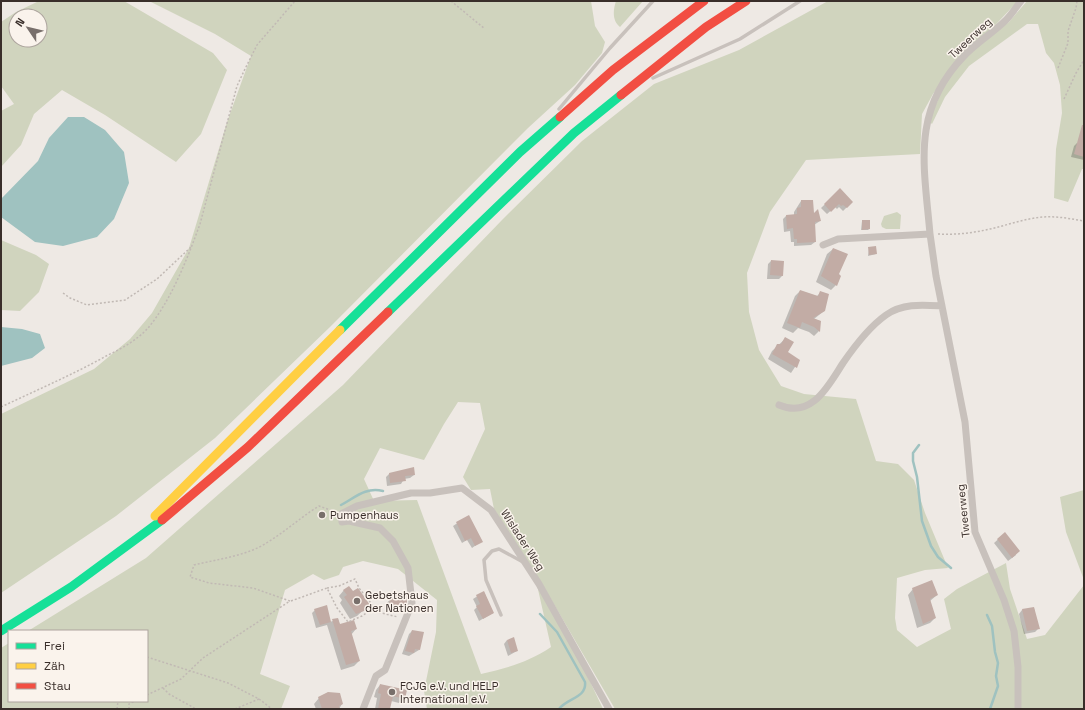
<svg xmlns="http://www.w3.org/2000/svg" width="1085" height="710" viewBox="0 0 1085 710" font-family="'Space Grotesk',sans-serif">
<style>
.green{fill:#d0d4be;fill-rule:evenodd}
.water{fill:#9fc2c0}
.shadow{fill:#0003}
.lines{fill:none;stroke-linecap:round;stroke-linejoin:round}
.stream{stroke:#9fc2c0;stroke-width:2.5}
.building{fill:#c2aca5}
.path{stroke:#c1b9b4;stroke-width:1.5;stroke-dasharray:2 2;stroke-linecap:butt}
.lane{stroke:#c8c1bc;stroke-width:3.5}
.street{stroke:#c8c1bc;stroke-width:7}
.fast{stroke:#16e098;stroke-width:9}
.slow{stroke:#ffcf43;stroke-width:9}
.jam{stroke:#f24e42;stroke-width:9}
.poi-dot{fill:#786f6b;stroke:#faf3ec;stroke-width:1.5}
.labels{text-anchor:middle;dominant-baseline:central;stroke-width:3;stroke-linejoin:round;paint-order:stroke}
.street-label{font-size:11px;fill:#392e2a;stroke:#faf3ec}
.poi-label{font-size:11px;fill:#392e2a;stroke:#faf3ec;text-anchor:start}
</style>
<rect width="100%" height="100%" fill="#eee9e4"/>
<path class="green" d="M39,1H124L213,53L227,70L201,134L176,162L105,115L62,90L34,114L21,145L1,167V111L14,104L1,86V22L16,12ZM16,16H40V40H16Z
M149,1H591L595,26L605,42L602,53L575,85L528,128L330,327L215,438L116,516L1,593V414L94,369L130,339L152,313L189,248L227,122L251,56L215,34Z
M616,1H643L620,27C612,21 613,10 616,1Z
M828,1H1018L983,38L959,58L933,94L922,114L920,154L806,160L770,212L747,273L749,312L759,350L781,386L804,394L856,399L876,461L898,464L914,480L925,513L948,568L925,570L897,578L895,618L897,630L917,647L951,629L944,599L957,589L1006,563L1010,589L1027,639L1045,635L1084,585V709H615L541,582L494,509L490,489L471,490L463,477L485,429L480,403L458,402L444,424L424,460L380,448L364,479L374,501L417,500L481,674C507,668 529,662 551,647L537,585L587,675L603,709H427L424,691L436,632L437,600L398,569L363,561L343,567L339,575L324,580L313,574L285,590L260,674L290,686L281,709H1V648L9,643V701H147V631H28L146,558L343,385L502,220L582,141L654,84L739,50Z
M1027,1H1084V169H1082L1068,202L1054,198L1056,149L1062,113L1060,85L1054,63L1046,53L1038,24H1027L969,66L945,97L932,124L929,121L949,74L981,43L1009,22Z
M897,212L901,215L900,229H886L882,227L881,224L884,216Z
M1,240L36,255L49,264L39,292L20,311L1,310Z
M1084,490V580L1066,532L1060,497Z"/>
<path class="water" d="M68,117H84L105,130L124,152L129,183L114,219L97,237L63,246L35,242L1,217V199L38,161L49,138Z
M1,327L22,329L40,334L45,348L32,358L1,366Z"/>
<path class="shadow" d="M1077,143L1084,146V160L1071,157L1074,146Z
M840,190L852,202L843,211L839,207L837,209L835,207L827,214L821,208Z
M801,201H812L813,216L820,221L814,225L815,242L811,245L794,246V242H791L790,231L784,232L783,219L786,216H794V212Z
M862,221L869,229L868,230H861Z
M869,248L876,254L868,256Z
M833,249L837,275L836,285L831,290L816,282L827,254Z
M771,261L783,262L782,276L779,279H767L768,264Z
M800,291L816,297L821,292L824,311L814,319L820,321L819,331L814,336L809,332L798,328L793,333L782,328L795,296Z
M786,338V352L799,361L791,373L768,359L772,351Z
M389,474L414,475L410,478L404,479L401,484L387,486L386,477Z
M468,516L482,541L472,548L467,540L462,543L453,526Z
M1005,533L1016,555L1008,561L994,543Z
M913,589L937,595L930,601L935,618L930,623L917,628L908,595Z
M344,590L353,593L369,605L357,616L350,619L340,603L342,600L339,596Z
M484,592L493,613L479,621L474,610L477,607L473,599Z
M395,593L406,602L400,611L386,609L387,603Z
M1034,608L1038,629L1035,632L1024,634L1019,614L1022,610Z
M315,610L330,622L338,619L340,626L356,629L351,635L359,661L354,666L341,670L327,625L316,628L312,613Z
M412,631L419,650L409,656L402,654L409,634Z
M507,640L517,651L508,656L504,644Z
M380,685L404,698L399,703L391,701L389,709H375L377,698L374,697L376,690Z
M337,693L342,704L339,709H316L314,704L319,698Z"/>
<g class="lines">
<path class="stream" d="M919,445L913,453V461L917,477L922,521L931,546L938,557L951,568
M341,505C356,497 365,487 383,491
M540,614L557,632L585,682C587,698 567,698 559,709
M987,615L992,626L995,652L998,663L996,676L998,686L990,709"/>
</g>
<path class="building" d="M1082,125H1084V157L1074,154Z
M840,188L853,202L847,208L843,205L841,206L839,204L831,212L824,204Z
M801,200H813L814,213L818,209L821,221L815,222L816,242L797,243V239H794L793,228L787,229L786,215L797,214V208L801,207Z
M862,220H870V229L862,230Z
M876,246L877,254L869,255L868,247Z
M833,248L848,254L839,274L841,276L837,286L821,276Z
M771,260L784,261L783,276L770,275Z
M800,290L818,296L820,291L829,294L825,311L813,318L821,321L820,332L814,327L802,322L800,328L787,323Z
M785,337L794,342L788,352L800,360L797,368L772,354L777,344H781Z
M414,467L415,475L405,476L406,481L390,483L389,473Z
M469,515L483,542L475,546L471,538L465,541L456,522Z
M1005,532L1020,551L1012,558L997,539Z
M932,580L938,595L930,599L936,618L923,624L912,588Z
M349,586L353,591L358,588L370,605L364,611L356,614L344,597L347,595L343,590Z
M484,591L494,613L483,619L476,606L480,604L476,595Z
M394,592L406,593L407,602L404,608L389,606L390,599H394Z
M327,605L331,622L320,625L314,609Z
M1034,607L1040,629L1027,631L1022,609Z
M338,618L340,624L354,620L357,629L351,631L360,661L346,665L332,619Z
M412,630L424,632L420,650L415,649L414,653L405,651Z
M514,637L518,651L511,653L507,640Z
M380,684L407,690L405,699L393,696L390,709H378L381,694L378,693Z
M328,692L340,693L343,704L339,706L340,709H322L318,697Z"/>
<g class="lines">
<path class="path" d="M451,1L485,29
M1058,68L1068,43V31L1076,8L1077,1
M1064,99L1076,73L1084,60
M938,234C956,235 973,233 990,229C1008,225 1026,218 1044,217C1058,216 1071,219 1084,221
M63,293L70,298L87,305L125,300L157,279L191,247
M1,407C37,390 74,374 108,355C123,348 137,340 148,328C171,301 188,257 200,224L237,86L244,71L257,45L295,1
M327,588L339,586L355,579L359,588L374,607
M291,601L327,588L337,608L348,622L362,616L375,607L373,611L398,617
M147,657L228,683L259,699L272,709
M163,688L169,694L196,709
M147,695L181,679L203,658L290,601L253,588L209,583L190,577L194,565C218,559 247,556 268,542C286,531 301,517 319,506L333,511
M117,709L118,701
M129,709V704L135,701
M235,709L259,699"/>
<path class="lane" d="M653,78L740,39L800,1
M559,109L610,48L653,1
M501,615L486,580L484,560L492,551L499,549L523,562"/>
<path class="street" d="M930,234C924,165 911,111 964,56C977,42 993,33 1006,20C1012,14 1016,7 1021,1
M823,245L838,239L930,234L936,276L965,422L975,532L1004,600L1014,631L1018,667V709
M779,405C812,419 828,386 843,363C854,347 869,327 886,315C903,303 923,305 942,306
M363,709L376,676L385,670L412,603L408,568L393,541L380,528L349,521L342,522L341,514L357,506L411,493H430L462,488L491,510L539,584L609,709"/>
<path class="fast" d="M388,312L574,133L621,95
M340,330L520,152L560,117
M1,631L71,587L162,520"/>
<path class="slow" d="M155,516L340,330"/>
<path class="jam" d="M621,95L706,27L746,1
M560,117L613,70L704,1
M162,520L248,447L388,312"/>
</g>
<g class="poi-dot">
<circle cx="322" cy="515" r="4"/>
<circle cx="357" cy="601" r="4"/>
<circle cx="392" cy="692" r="4"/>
</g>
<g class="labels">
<g class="street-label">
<text transform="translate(970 38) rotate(-43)">Tweerweg</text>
<text transform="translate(963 511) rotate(-96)">Tweerweg</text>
<text transform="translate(523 540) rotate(57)">Wislader Weg</text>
</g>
<g class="poi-label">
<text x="330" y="515">Pumpenhaus</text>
<text x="365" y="595">Gebetshaus<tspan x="365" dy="13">der Nationen</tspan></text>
<text x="400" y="686">FCJG e.V. und HELP<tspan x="400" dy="13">International e.V.</tspan></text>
</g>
</g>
<rect width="1085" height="710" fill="none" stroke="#392e2a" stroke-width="4"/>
<rect x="8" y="630" width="140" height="72" fill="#faf3ec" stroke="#ada49e"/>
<rect x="16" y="643" width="20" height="6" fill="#16e098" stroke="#ada49e"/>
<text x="44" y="650" font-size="12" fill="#392e2a">Frei</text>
<rect x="16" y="663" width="20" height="6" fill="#ffcf43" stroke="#ada49e"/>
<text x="44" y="670" font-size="12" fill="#392e2a">Zäh</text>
<rect x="16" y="683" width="20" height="6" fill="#f24e42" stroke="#ada49e"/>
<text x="44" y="690" font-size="12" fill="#392e2a">Stau</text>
<g transform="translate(28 28) rotate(305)"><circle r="19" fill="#faf3ec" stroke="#ada49e"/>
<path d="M0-3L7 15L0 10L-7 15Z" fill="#786f6b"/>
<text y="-6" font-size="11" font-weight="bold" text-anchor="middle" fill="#392e2a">N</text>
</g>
</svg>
